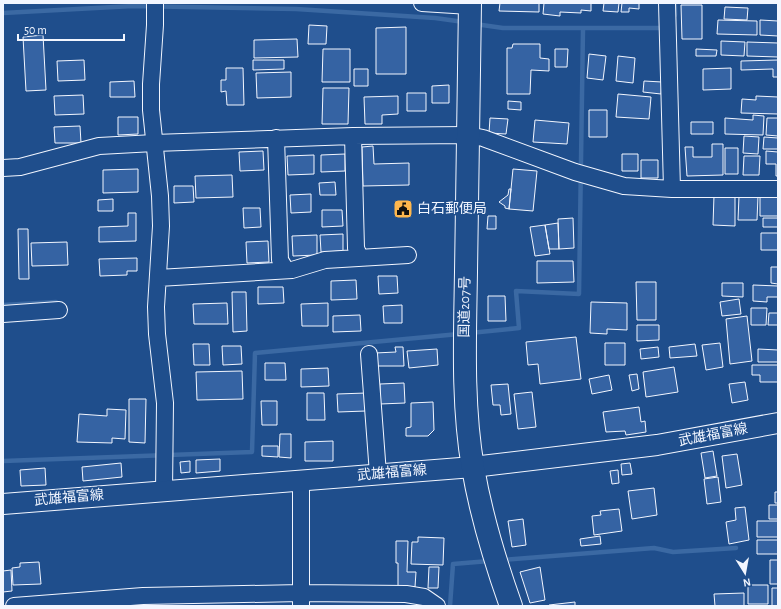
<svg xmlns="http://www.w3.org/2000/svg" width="781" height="609" viewBox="0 0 781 609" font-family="'Alegreya Sans','Noto Sans JP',sans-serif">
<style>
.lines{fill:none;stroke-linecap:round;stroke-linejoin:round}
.stream{stroke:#3b69a3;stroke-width:4.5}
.building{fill:#3563a3;stroke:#f2f6ff}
.minor-casing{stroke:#f2f6ff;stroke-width:18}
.major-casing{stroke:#f2f6ff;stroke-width:22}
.highway-casing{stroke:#f2f6ff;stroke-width:24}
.minor{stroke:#1f4e8c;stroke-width:16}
.major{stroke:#1f4e8c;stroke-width:20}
.highway{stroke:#1f4e8c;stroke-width:22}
.labels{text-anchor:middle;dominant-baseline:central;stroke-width:3;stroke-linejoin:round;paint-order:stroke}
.poi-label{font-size:14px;fill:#f2f6ff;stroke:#1f4e8c;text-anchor:start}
.street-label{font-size:14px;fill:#f2f6ff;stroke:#1f4e8c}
</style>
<rect width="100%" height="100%" fill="#1f4e8c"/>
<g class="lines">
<path class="stream" d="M675,3V15
M3,13L133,6L296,9L435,18L464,22
M475,24L503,28H666
M3,305L56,302
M470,333L519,328L516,291L579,294L583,29
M3,461L252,452L255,353L459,334
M503,560L654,548L673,552L736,548
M450,606L453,564L489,561"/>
</g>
<path class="building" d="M500,3H539V12L499,11Z
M544,3H591V11L581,10V13L560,12V16L543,14Z
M604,3H619L618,12L603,11Z
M622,3H639V9L629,8V12H621Z
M681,5H702V39H682Z
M725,7L748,8L747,20L724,19Z
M778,13V36L760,35V20L778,21Z
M718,20L757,21V35L717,34Z
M309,25L327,26L326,44H308Z
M406,27V74H376V28Z
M43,35L46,90L26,91L23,37Z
M297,39L298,57L254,58V40Z
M721,41L745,42L744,56L721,55Z
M747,42L778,43V57L747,56Z
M513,44H540V58L549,59V71L531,70L530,94H507V48H512Z
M323,49H350V82H322Z
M555,49H568L567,67H555Z
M696,49L717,50L716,56H696Z
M589,54L606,56L603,80L587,78Z
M618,56L635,58L633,83L616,81Z
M84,60L85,80L58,81L57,61Z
M253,60H284V69L253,70Z
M778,60V77H773V69L741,70V61Z
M226,68H243L244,105H227L226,91L221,92V80H226Z
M731,68V89L703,90V69Z
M354,69H368V86H354Z
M291,72V97L257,98L256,73Z
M134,81L135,97H110V82Z
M644,81L662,82L661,94L643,92Z
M449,85V103H432V86Z
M323,88H349L348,124H322Z
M407,93H426V111H407Z
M618,94L651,97L649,119L616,117Z
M83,95L84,114L55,115L54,96Z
M398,96V114L382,115V124H365L364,97Z
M756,96L778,97V114L741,113L742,99L756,100Z
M508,101L521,102V110L508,109Z
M589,110H607V137H589Z
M753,115L764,116L763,135L725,134V118L753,120Z
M118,117H138V134L118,135Z
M490,118L508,119L506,134L489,133Z
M767,118H778V136L766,135Z
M535,120L569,123L567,144L533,142Z
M691,122H713V134H691Z
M80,126L81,143H55L54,127Z
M744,136L759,137L758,154L743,153Z
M764,137L778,138V149H763Z
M712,144H723V175L687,176L685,147H693V157H712Z
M373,146L374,164L409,163V185L363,186L362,147Z
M725,148H738V174H725Z
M263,151L264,170L240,171L239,152Z
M766,151L778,152V176H776V164H766Z
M345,154V171L321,172V155Z
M622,154H638V171H622Z
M314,155V174L288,175L287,156Z
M744,156H760L759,175H743Z
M641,160H658V178H641Z
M138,169V192L103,193V170Z
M513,169L537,171L533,211L509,209Z
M232,175L233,197L196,198L195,176Z
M335,182L336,195H320L319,183Z
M174,186H193L194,202L174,203Z
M509,189H511L509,209L505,208V206L499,202L508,195Z
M311,194V212L291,213L290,195Z
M714,195L735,196V226L713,225Z
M760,195H778V216H760Z
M739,196H758L757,220H738Z
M113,199V211H98V200Z
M243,208H260L261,227L244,228Z
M322,210H342L343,226L322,227Z
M128,213H136V241L99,242V227L128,226Z
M488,216H496V229H487Z
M573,218L574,248L559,249L558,219Z
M763,218H778V227H763Z
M558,223L559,249H549L545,225Z
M545,225L550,254L535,256L530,227Z
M18,229H28L29,279H19Z
M761,233H778V250H761Z
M343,234V251L321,252L320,235Z
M317,235V255L293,256L292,236Z
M268,241L269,262L247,263L246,242Z
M67,242L68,265L32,266L31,243Z
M137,258V271H127V275L100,276L99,259Z
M537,261H573L574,282L537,283Z
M771,267H778V284L771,283Z
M378,276H397L398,293L379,294Z
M356,280L357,299L331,300V281Z
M636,282H656V320H637Z
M722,283H743V297L722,296Z
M753,285L778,286V297H767V302L753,301Z
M258,287H283L284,303L258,304Z
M232,292H246L247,331L233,332Z
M488,296H505L506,321H488Z
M739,299L741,314L722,316L720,302Z
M591,302L627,303V330L607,329V334L590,333Z
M227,303L228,324H194L193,304Z
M328,303V326H302L301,304Z
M402,305V323H384L383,306Z
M751,308H767L766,325H751Z
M769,313H778V325H768Z
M360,315L361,331L333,332V316Z
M747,316L752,361L730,364L726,319Z
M637,325H659V340L637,341Z
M576,337L581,379L540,384L538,364L528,365L526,342Z
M605,343H625V365H605Z
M720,343L723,367L706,370L702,345Z
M193,344H209L210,365H194Z
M695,344L697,356L670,358L669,347Z
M222,346H241L242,364L223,365Z
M395,347H403L404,366H375V353L396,352Z
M658,347L659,357L641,359L640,349Z
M437,349L438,365L409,368L407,351Z
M758,349L778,350V362H758Z
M265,363H285L286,380H265Z
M752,365H778V382H760V375H752Z
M674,367L678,392L646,397L643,372Z
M328,368L329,386L301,387V369Z
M242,371L243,399L197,400L196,372Z
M637,374L639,389L632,391L629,375Z
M609,375L612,390L592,394L589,379Z
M745,382L748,400L732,403L729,384Z
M404,383L405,403L380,404V384Z
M508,384L511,414L501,415L500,405H493L491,385Z
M532,392L536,427L518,429L514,394Z
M307,393H324L325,420H307Z
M366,393V411L338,412L337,394Z
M129,399H146L145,443L129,442Z
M261,401H277V425H262Z
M433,402L434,430L428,436H406V428L411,427V403Z
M639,407L641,422L645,421L646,432L626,435L625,431L606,432L603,412Z
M107,409L126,410L125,439L112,438V443L77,442L79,414L107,416Z
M280,434H291V458L279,457Z
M333,441V461H305V442Z
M262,446H278V457L262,456Z
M713,451L717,476L705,478L701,453Z
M737,454L742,485L726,488L722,456Z
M220,459V471L196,473V460Z
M190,461V472L181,473L180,462Z
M121,463L122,477L83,481L82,467Z
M630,463L632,474L622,475L621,464Z
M45,468L46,485L21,486L20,470Z
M618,470L619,483L612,484L610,471Z
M718,477L721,502L707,504L704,479Z
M654,488L657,515L632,519L628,491Z
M775,492H778V503H775Z
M769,505H778V519H769Z
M745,507L749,540L729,544L726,522L736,520L735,508Z
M619,509L622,531L594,535L592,516L601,515L600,511Z
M523,519L526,545L512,547L508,521Z
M757,521H778V537H757Z
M600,536L601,544L581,546L580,539Z
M418,537L444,538L443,565L411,564L412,542H418Z
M757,540H778V554H757Z
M396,541H408L407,572H416L415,587L398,586V563H396Z
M770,560H778V584H770Z
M39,562L41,584L13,585L12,568L20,567V563Z
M429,567H439L438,588H428Z
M540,567L545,600L530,603L520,572Z
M11,570L12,591L3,592V571Z
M748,585H768V604H748Z
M772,588H778V606H772Z
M744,593V606H715L714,594Z
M575,602V606H549V605Z"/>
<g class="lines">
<defs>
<path id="minor" d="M155,3V25L151,84V110L160,196L161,226L156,307L157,334L165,403L164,491
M422,3L470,6
M667,3L672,189
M353,136L356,248L360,258
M276,138L280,260L286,270
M3,168L20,167L99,146L154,143L353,136L468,135L483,138L575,172L624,186L672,189H778
M158,278L292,270L325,260L408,255
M3,314L59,310
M369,354L378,474
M14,606L143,596L301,593L406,594L424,597L437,606
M301,606V481"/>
<path id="major" d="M3,504L473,467L657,445L778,423"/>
<path id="highway" d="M470,3C469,93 467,182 466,272C465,337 462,404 473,468C481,515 495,561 511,606"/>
</defs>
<use href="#minor" class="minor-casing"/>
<use href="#major" class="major-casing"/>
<use href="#highway" class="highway-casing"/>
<use href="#minor" class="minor"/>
<use href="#major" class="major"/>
<use href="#highway" class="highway"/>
</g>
<defs>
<symbol id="civic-square" viewBox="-11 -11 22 22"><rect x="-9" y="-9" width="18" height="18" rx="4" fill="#ffb74d" stroke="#1f4e8c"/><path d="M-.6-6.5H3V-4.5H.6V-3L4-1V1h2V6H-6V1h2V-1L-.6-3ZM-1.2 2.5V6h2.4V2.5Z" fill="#111"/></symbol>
</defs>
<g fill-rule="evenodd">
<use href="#civic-square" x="392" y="198" width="22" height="22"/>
</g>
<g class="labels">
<g class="poi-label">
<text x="417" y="209">白石郵便局</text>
</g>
<g class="street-label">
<text transform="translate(465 307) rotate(-89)">国道207号</text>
<text transform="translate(713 435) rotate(-11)">武雄福富線</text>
<text transform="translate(392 473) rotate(-5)">武雄福富線</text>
<text transform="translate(69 498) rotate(-5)">武雄福富線</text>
</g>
</g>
<rect width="781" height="609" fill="none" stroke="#f2f6ff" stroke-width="8"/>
<g transform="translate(745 573) rotate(169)" stroke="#1f4e8c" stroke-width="3" paint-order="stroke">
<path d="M0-3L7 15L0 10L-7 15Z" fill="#f2f6ff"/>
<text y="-6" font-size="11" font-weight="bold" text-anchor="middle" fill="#f2f6ff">N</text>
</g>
<path d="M18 34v6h106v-6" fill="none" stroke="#f2f6ff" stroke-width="2"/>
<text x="24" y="34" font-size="12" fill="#f2f6ff" stroke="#1f4e8c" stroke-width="3" paint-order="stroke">50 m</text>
</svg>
